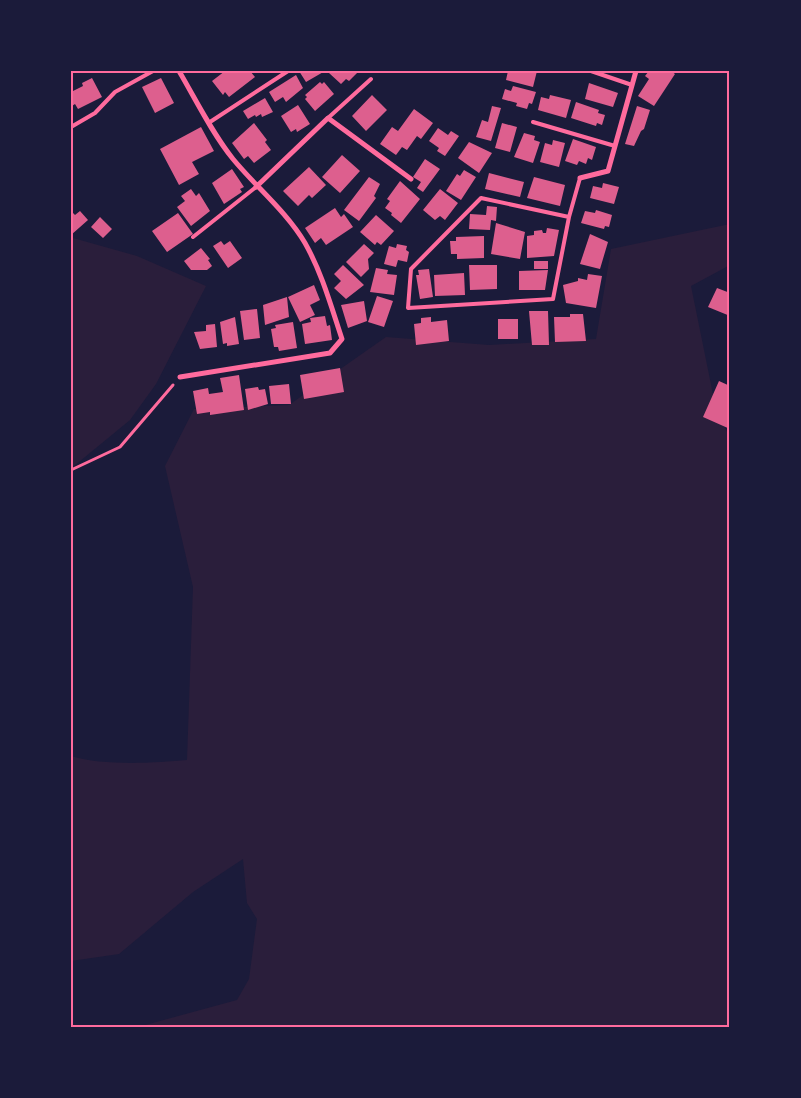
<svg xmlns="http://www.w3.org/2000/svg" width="801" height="1098" viewBox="0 0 801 1098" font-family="Quicksand,sans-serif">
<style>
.green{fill:#2a1e3b}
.building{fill:#dd5f8e}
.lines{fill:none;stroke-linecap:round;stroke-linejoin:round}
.path{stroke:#ff6b9d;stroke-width:3}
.service{stroke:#ff6b9d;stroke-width:4}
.minor{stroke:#ff6b9d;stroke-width:5}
.neatline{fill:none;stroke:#ff6b9d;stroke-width:2}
</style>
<rect width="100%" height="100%" fill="#1b1b3a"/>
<path class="green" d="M730,224V265L691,286L717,414L730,437V1027H138L237,1000L249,979L257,919L247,903L243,859L193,892L119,954L71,961V756C102,766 155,763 187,760L193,587L165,466L194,409L289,405L386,337L489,345L596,339L611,249Z
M73,238L137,256L206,286L156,384L130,420L74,466H71Z"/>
<path class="building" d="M225,71H250L255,77L229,97L225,92L223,95L212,81Z
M299,71H325L306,82Z
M331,71H359L349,81L346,79L341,84L329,73Z
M508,71H537L533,87L506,80Z
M649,71H671L675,74L654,106L638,96L649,79L645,76Z
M296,75L303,88L286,102L283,97L275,102L269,92Z
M92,78L102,97L78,109L75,104L72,106L71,104V92L83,86L82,83Z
M161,78L174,103L155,113L142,87Z
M320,82L322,84L324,82L334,94L315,111L305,99L307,97L305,95Z
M589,83L618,93L613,107L585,99Z
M513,86L536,92L532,104L529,103L527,109L516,106L517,103L502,99L505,89L511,91Z
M372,95L387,110L366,131L352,116Z
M550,95L571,100L566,118L538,110L541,97L549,99Z
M265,98L273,112L262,117L261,114L256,117L255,115L248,119L243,111Z
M576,102L599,110L598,113L605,115L602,125L597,123L596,126L571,118Z
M298,105L310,124L297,132L296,129L291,132L281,116Z
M492,106L501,108L491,141L476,137L482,120L488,122Z
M637,106L650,110L644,129L641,131L634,146L625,144Z
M414,109L433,123L421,139L417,136L407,150L402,147L396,155L380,144L392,127L398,131Z
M254,123L267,140L265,142L271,150L254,163L248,156L244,159L232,143Z
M502,123L517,127L510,152L495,148Z
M201,127L214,151L192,162L199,174L179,185L160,149Z
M438,128L448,135L451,131L459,136L445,156L437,151L439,148L429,141Z
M524,133L535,136L534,140L540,142L533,163L514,157Z
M573,139L596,147L592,160L588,158L586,164L579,161L577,165L565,161Z
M553,140L565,143L559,167L540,162L545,143L552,145Z
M469,142L492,153L479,173L458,158Z
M342,155L360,171L340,193L322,177Z
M425,159L440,169L423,192L417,188L421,182L413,177Z
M309,167L326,185L312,198L309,195L298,206L283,191Z
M232,169L244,187L240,189L242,192L224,204L212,183Z
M464,170L476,177L461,200L446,191L457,174L460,176Z
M489,173L524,182L520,197L485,189Z
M369,177L380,184L374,196L376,198L359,221L344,210Z
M534,177L565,185L560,206L527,198Z
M400,181L420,199L401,223L391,215L392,213L385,208L390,201L387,199Z
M603,183L619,187L614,204L590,198L593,186L602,188Z
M191,189L196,196L199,193L210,211L191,226L177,207L185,201L181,196Z
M440,189L458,203L445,220L440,216L435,220L423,210Z
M487,206L497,207L496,221L491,220L490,230L469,229L470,214L486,215Z
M335,208L341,217L344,214L353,227L326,245L321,238L315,243L305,228Z
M596,210L612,215L609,227L605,226L604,229L581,223L585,211L595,213Z
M71,211L75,215L80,211L88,220L71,235Z
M178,213L193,234L167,252L152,231Z
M376,215L394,231L381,245L377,242L375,245L360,232Z
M100,217L112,229L103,238L91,227Z
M496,223L525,232L520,259L491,254Z
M547,228L559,230L554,256L527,258V236L534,235V231L542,230L543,233H546Z
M590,234L608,242L600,269L580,264Z
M484,236V258L457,259V254H451L450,241H456V237Z
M221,241L224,245L230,241L242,258L228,268L213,246Z
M364,244L374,253L368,259L369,269L361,277L346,262Z
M397,244L407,246L406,250L409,252L407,262L398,260L396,267L384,264L389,246L396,248Z
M201,248L210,259L208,260L212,266L207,270H191L184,261Z
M534,261H548V269H534Z
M343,265L364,285L346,299L334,288L341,281L334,274Z
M469,265H497V289L470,290Z
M376,268L388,270L387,274L397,275L394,295L370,292Z
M429,269L433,297L420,299L416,275H419L418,270Z
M548,270L545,290H519V271Z
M464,273L465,295L435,296L434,275Z
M588,274L602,276L596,308L566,303L563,285L578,281V278L587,280Z
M314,285L320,300L310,305L315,315L300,322L288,297Z
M717,288L730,293V316L708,307Z
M377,296L393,301L384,327L368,322Z
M287,297L289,317L265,325L263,305Z
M364,301L367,321L348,328L341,305Z
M257,309L260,338L244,340L240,311Z
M529,311H548L549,345H532Z
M570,314H583L586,341L555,342L554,317H570Z
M325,316L327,326L330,325L332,340L305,344L302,324L311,322L310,318Z
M235,317L239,344L227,346V343L223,344L220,322Z
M431,317V322L447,320L449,341L416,345L414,324L421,323V318Z
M498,319H518V339H498Z
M293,322L297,348L279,351L278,347H274L271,329L276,328L275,325Z
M215,324L217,347L200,349L194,332L206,331V325Z
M340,368L344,392L304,399L300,375Z
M239,375L244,410L210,415V412L197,414L193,391L208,388L209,394L223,392L220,378Z
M719,381L730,386V429L703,417Z
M289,384L291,404H271L269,386Z
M258,387L259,390L265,389L268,404L248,410L245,389Z"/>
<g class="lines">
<path class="path" d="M71,470L120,447L173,385"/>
<path class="service" d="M591,71L632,85
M328,118L371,79
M210,122L288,71
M533,122L615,146
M71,127L95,113L115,92L153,71
M569,217L481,198L411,269L408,308L553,299L569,217L580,178
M193,237L256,187"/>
<path class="minor" d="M179,71C196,100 212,133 233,159C256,187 286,211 305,243C322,273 331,306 342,339L330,353L180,377
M580,178L608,171L636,71
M256,187L328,118L411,179"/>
</g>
<rect width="801" height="1098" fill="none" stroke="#1b1b3a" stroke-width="145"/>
<rect x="72" y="72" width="656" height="954" class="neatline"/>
</svg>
